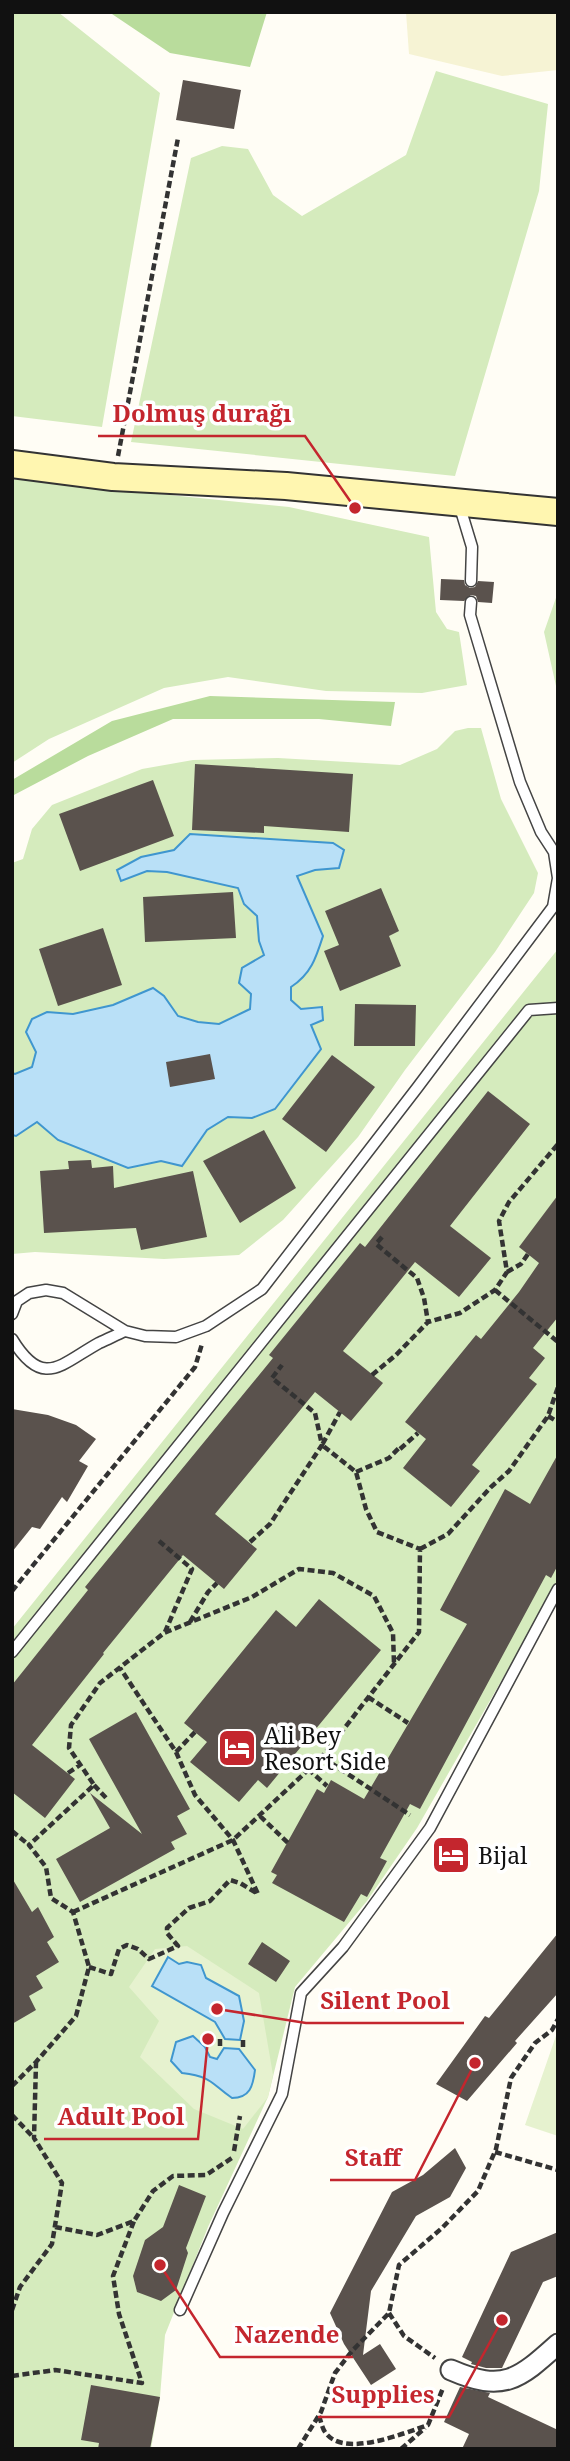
<svg xmlns="http://www.w3.org/2000/svg" width="570" height="2461" viewBox="0 0 570 2461" font-family="'Noto Serif',serif">
<style>
.farmland{fill:#f6f3d4}
.green{fill:#d5ebbd}
.forest{fill:#b9dc9c}
.pitch{fill:#e6f2cf}
.water{fill:#b9e0f7;stroke:#3f96cf;stroke-width:2}
.building{fill:#5a524d}
.lines{fill:none;stroke-linecap:round;stroke-linejoin:round}
.service-casing{stroke:#444;stroke-width:13}
.minor-casing{stroke:#444;stroke-width:23}
.secondary-casing{stroke:#333;stroke-width:30}
.path{stroke:#333;stroke-width:4.5;stroke-dasharray:7 3.5;stroke-linecap:butt}
.service{stroke:#fff;stroke-width:10}
.minor{stroke:#fff;stroke-width:19}
.secondary{stroke:#fff6b0;stroke-width:26}
.labels{text-anchor:middle;dominant-baseline:central;stroke-width:7;stroke-linejoin:round;paint-order:stroke}
.poi-label{font-size:23px;fill:#111;stroke:#fff;text-anchor:start}
.leader{fill:none;stroke:#c4262e;stroke-width:2.5}
.callout-dot{fill:#c4262e;stroke:#fff;stroke-width:2.5}
.callout-label{font-size:24px;text-anchor:middle;font-weight:bold;fill:#c4262e;stroke:#fff;stroke-width:7;stroke-linejoin:round;paint-order:stroke}
</style>
<rect width="100%" height="100%" fill="#fffdf5"/>
<path class="farmland" d="M406,12H558V70L502,76L409,54Z"/>
<path class="green" d="M12,12H58L160,93L102,427L12,416Z
M436,71L548,104L539,191L455,476L131,442L191,158L222,146L248,149L273,195L302,216L406,155Z
M12,479L289,507L429,537L436,612L447,629L459,632L467,685L422,693L326,691L228,677L164,688L49,739L12,763Z
M558,592V695L544,632Z
M468,728H481L501,799L538,873L534,893L495,952L405,1070L358,1137L283,1220L239,1255L164,1259L35,1252L12,1254V863L23,859L32,829L52,805L142,769L193,760L278,758L400,765L437,749L455,731Z
M558,949V1582L417,1828L367,1901L295,1987L268,2097L208,2227L165,2335L160,2397L151,2449H12V1629Z"/>
<path class="forest" d="M109,12H267L250,67L170,53Z
M210,696L395,702L391,726L319,719H173L88,756L12,796V780L112,721Z"/>
<path class="pitch" d="M187,1946L259,1993L273,2075L268,2097L243,2129L194,2109L140,2057L159,2021L129,1987L155,1949Z
M558,2030V2136L525,2125Z"/>
<path class="water" d="M190,834L333,843L344,850L339,868L315,870L297,876L323,936C316,958 311,974 291,987V1000L301,1009L322,1007L323,1020L311,1025L321,1049L275,1109L252,1118L228,1117L207,1130L182,1166L161,1161L128,1168L58,1140L37,1122L16,1136L12,1135V1073L15,1074L32,1067L36,1052L26,1032L32,1019L47,1012L73,1014L113,1005L153,988L164,996L178,1016L198,1022L219,1024L250,1009L251,994L239,983L242,968L264,955L259,941L257,916L244,904L238,888L167,872L147,871L121,881L117,870L141,857L174,850Z
M168,1957L179,1964L187,1962L201,1965L206,1978L239,1996L244,2021L240,2040L225,2039L215,2022L152,1986Z
M193,2036L205,2047L210,2057L217,2059L224,2048L239,2049L255,2070C253,2086 250,2098 232,2098C210,2083 213,2077 182,2073L171,2061L176,2042Z"/>
<path class="building" d="M183,80L241,90L234,129L176,120Z
M441,579L464,580L465,585L470,588L475,587L478,581L494,582L492,603L478,602L476,596L471,595L464,601L440,600Z
M195,764L353,774L349,832L264,826V833L192,830Z
M153,780L174,836L80,871L59,814Z
M381,888L399,931L389,936L401,966L340,991L324,951L339,945L325,911Z
M233,892L236,938L145,942L143,897Z
M103,928L122,985L58,1006L39,949Z
M355,1004L416,1005L415,1046H354Z
M210,1054L215,1079L170,1087L166,1062Z
M332,1055L375,1087L326,1152L282,1119Z
M488,1091L530,1124L450,1226L491,1258L459,1297L415,1262L343,1351L383,1383L351,1421L315,1392L215,1514L257,1549L224,1589L183,1555L103,1653L104,1654L32,1745L75,1779L45,1818L12,1792V1685L88,1590L85,1587L273,1358L269,1355L360,1243L365,1247Z
M264,1130L296,1188L240,1223L203,1161Z
M91,1160L92,1168L113,1166L114,1188L193,1171L207,1237L141,1250L136,1228L44,1233L40,1171L69,1169L68,1161Z
M558,1195V1317L533,1348L545,1358L529,1378L537,1384L472,1465L480,1471L451,1507L403,1468L426,1439L405,1422L476,1335L481,1339L519,1292L539,1263L519,1247Z
M12,1409L48,1415L76,1425L96,1439L79,1461L88,1466L67,1502L62,1497L40,1529L32,1527L12,1552Z
M558,1454V1565L551,1578L546,1575L420,1809L410,1804L380,1858L387,1861L367,1897L361,1894L344,1922L272,1883L277,1875L271,1872L317,1789L324,1793L331,1780L364,1799L467,1624L440,1610L505,1489L530,1504Z
M319,1599L381,1650L267,1788L258,1780L239,1802L190,1762L207,1742L184,1723L276,1610L296,1627Z
M136,1712L190,1809L177,1816L187,1834L171,1842L175,1849L80,1902L56,1859L110,1828L90,1793L142,1834L89,1739Z
M12,1878L32,1912L38,1907L54,1937L47,1942L59,1962L36,1976L43,1988L29,1996L36,2010L12,2024Z
M558,1933V1993L515,2041L517,2043L467,2101L436,2084L485,2016L489,2018Z
M262,1942L290,1961L276,1982L248,1964Z
M455,2148L466,2168L450,2197L416,2216L371,2291L363,2355L380,2344L396,2369L371,2385L344,2344L330,2313L392,2192L423,2175Z
M179,2185L206,2196L186,2248L188,2253L176,2290L161,2301L137,2292L133,2276L145,2240L163,2227Z
M558,2232V2276L543,2282L502,2368H486L471,2364L472,2362L462,2357L511,2252Z
M91,2385L160,2397L150,2449H98L99,2443L81,2440Z
M460,2387L490,2393L488,2397L558,2430V2449H462L469,2434L444,2422Z"/>
<g class="lines">
<defs>
<path id="service" d="M459,504L472,547L471,581
M12,1314L17,1301L29,1293L46,1290L63,1293L125,1331L145,1336L176,1337L206,1326L262,1289L417,1088L553,907L558,878L554,852L541,832L520,782L470,615L471,602
M12,1339C43,1390 61,1364 99,1343C108,1339 116,1335 125,1331
M12,1652L529,1010L558,1008
M180,2310L223,2213L282,2094L301,1993L343,1947L430,1828L558,1589"/>
<path id="minor" d="M451,2370C504,2393 519,2379 558,2344"/>
<path id="secondary" d="M12,464L113,477L286,486L558,512"/>
</defs>
<use href="#service" class="service-casing"/>
<use href="#minor" class="minor-casing"/>
<use href="#secondary" class="secondary-casing"/>
<path class="path" d="M118,456L178,138
M382,1237L376,1244L417,1278L424,1298L428,1322
M507,1272L521,1264L528,1254
M495,1290L558,1342
M372,1375L396,1355L428,1322L460,1313L495,1290L507,1272L499,1221L509,1202L558,1144
M548,1416L558,1422
M400,1449L418,1433
M356,1472L389,1458L400,1447
M159,1541L192,1569L165,1632
M250,1542L270,1524L322,1445L315,1413L272,1378L282,1365
M420,1549L448,1534L491,1487L509,1471L548,1416L558,1387
M12,1591L195,1367L202,1344
M190,1622L208,1592L217,1583
M368,1697L408,1723
M176,1752L195,1732
M322,1757L410,1815
M308,1769L327,1786
M68,1773L80,1765
M94,1785L108,1800
M260,1816L288,1843
M12,1831L29,1845
M73,1912L233,1840L322,1757L419,1632L420,1549L377,1532L366,1509L356,1472L322,1445L340,1412
M89,1967L111,1974L119,1949L127,1945L138,1949L149,1959L178,1946L167,1933V1928L189,1908L210,1901L230,1880L240,1883L258,1894L233,1840L195,1795L176,1752L120,1668
M220,2039V2048
M243,2040V2049
M12,2086L36,2062L76,2016L89,1967L73,1912L51,1898L46,1867L29,1845L94,1785L69,1748L71,1725L100,1683L164,1633L252,1597L299,1569L333,1573L374,1596L393,1633L394,1664
M12,2115L33,2137
M234,2151L240,2116
M495,2152L558,2170
M55,2227L97,2235L134,2221L153,2191L173,2176L206,2175L232,2158
M12,2310L20,2287L52,2244L62,2183L34,2138L36,2063
M389,2313L404,2336L435,2358
M12,2376L55,2370L142,2383L119,2314L113,2276L134,2221
M319,2416C321,2421 322,2428 325,2432C343,2459 404,2433 428,2425L443,2388
M12,2449H13
M298,2449L321,2412L335,2373L352,2351L389,2313L399,2265L442,2228L478,2191L496,2149L511,2078L535,2043L552,2030L558,2019
M401,2449L425,2428"/>
<use href="#service" class="service"/>
<use href="#minor" class="minor"/>
<use href="#secondary" class="secondary"/>
</g>
<defs>
<symbol id="hotel-square" viewBox="-11 -11 22 22"><rect x="-9" y="-9" width="18" height="18" rx="4" fill="#c4262e" stroke="#fff"/><path d="M-6-4.5h1.5V1H6V5H4.5V3h-9V5H-6ZM-4 0a1.8 1.8 0 1 1 3.6 0ZM.5 0V-2.5h3Q6-2.5 6 0Z" fill="#fff"/></symbol>
</defs>
<g fill-rule="evenodd">
<use href="#hotel-square" x="215" y="1726" width="44" height="44"/>
<use href="#hotel-square" x="429" y="1833" width="44" height="44"/>
</g>
<g class="labels">
<g class="poi-label">
<text x="264" y="1735">Ali Bey<tspan x="264" dy="26">Resort Side</tspan></text>
<text x="478" y="1855">Bijal</text>
</g>
</g>
<path class="leader" d="M355 508L305 436H98M217 2009L306 2023H464M208 2039L198 2139H44M475 2063L415 2180H330M160 2265L220 2357H353M502 2320L449 2417H318"/>
<g class="callout-dot">
<circle cx="355" cy="508" r="7"/>
<circle cx="217" cy="2009" r="7"/>
<circle cx="208" cy="2039" r="7"/>
<circle cx="475" cy="2063" r="7"/>
<circle cx="160" cy="2265" r="7"/>
<circle cx="502" cy="2320" r="7"/>
</g>
<g class="callout-label">
<text x="202" y="422">Dolmuş durağı</text>
<text x="385" y="2009">Silent Pool</text>
<text x="121" y="2125">Adult Pool</text>
<text x="373" y="2166">Staff</text>
<text x="287" y="2343">Nazende</text>
<text x="383" y="2403">Supplies</text>
</g>
<rect width="570" height="2461" fill="none" stroke="#111111" stroke-width="28"/>
</svg>
